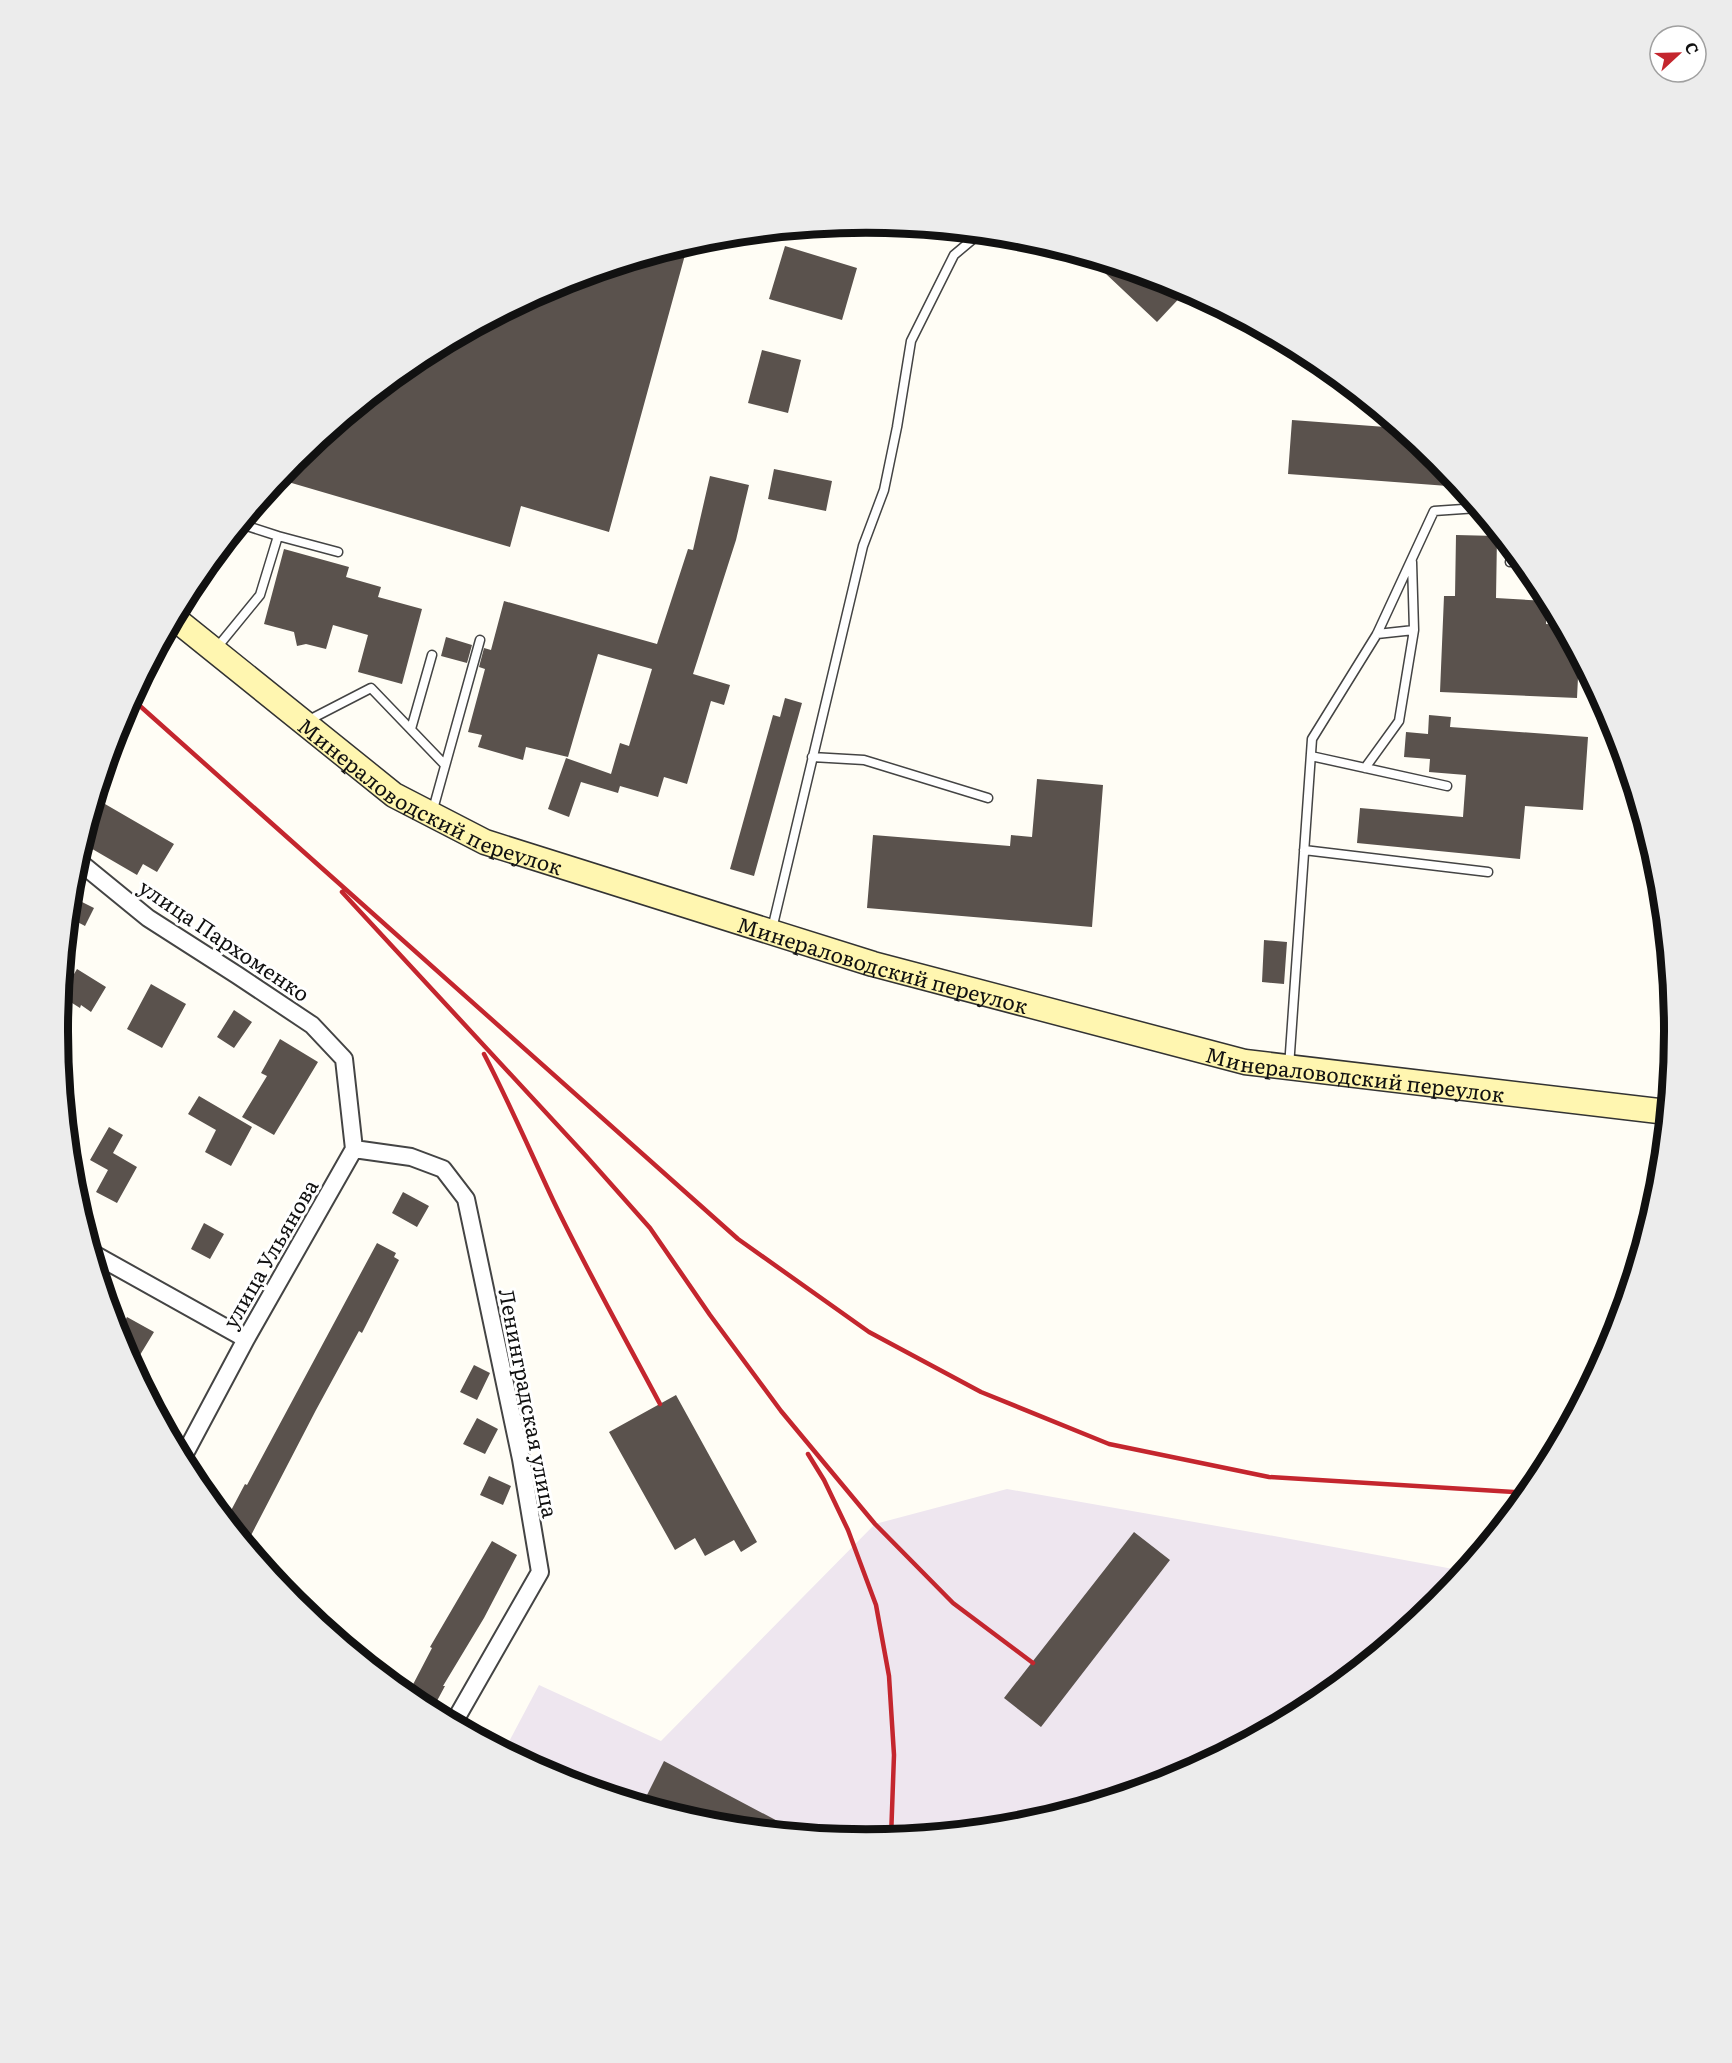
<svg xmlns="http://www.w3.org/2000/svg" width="1732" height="2063" viewBox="0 0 1732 2063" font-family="Literata,serif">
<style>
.industrial{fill:#eee6ef}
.building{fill:#5a524d}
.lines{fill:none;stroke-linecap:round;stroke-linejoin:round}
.lane-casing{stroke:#444;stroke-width:11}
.street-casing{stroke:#444;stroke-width:20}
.secondary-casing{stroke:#333;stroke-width:27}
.lane{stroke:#fff;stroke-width:8}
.street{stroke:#fff;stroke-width:16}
.secondary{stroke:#fff6b0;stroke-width:24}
.rail{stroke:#c4262e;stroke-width:4.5}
.labels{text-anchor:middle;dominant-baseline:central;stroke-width:6;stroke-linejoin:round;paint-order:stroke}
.street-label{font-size:21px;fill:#111;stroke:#fff}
.rim{fill:none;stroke:#111;stroke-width:8}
</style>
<rect width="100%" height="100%" fill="#fffdf5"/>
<path class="industrial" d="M1007,1489L1268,1535L1464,1571L1438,1604L1315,1704L1175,1779L1023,1825L866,1840L708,1825L556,1779L504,1751L539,1685L661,1741L875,1524Z"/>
<path class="building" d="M688,244L609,532L521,506L510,547L278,479L294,459L417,359L557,284Z
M785,246L857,268L842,320L769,299Z
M1088,257L1176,284L1187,290L1157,322Z
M762,350L801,360L788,413L748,403Z
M1292,420L1399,428L1438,460L1461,487L1288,474Z
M774,469L832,481L826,511L768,499Z
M710,476L749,485L736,540L693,674L730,685L724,705L711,701L687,784L664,777L658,797L620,786L618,793L581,782L569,817L548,809L566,758L611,774L620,743L629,746L652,669L598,654L568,757L526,747L523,760L478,747L482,735L468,732L485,669L479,667L484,648L491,650L504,601L657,644L688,549L693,550Z
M1456,535L1497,536L1496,598L1547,601L1546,624L1561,625L1579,657L1577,698L1440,692L1444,596H1455Z
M284,549L349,567L346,577L381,587L378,597L422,609L402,684L358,672L368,635L333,625L326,649L306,644L297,646L294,632L264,624Z
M446,637L472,645L467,663L441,656Z
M785,698L802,703L754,876L730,869L773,715L780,717Z
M1429,715L1451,717L1450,727L1588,737L1583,810L1525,806L1520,859L1357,843L1360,808L1463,817L1466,775L1429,772L1430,759L1404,757L1406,732L1428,734Z
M1037,779L1103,785L1092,927L867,908L873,835L1010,846L1011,835L1032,837Z
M105,804L174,844L157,872L143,864L137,875L82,843Z
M70,896L94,908L85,926L68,917Z
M1264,940L1287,942L1284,984L1262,982Z
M77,969L106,987L91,1012L81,1005L80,1008L61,996Z
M151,984L186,1004L162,1048L127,1029Z
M234,1010L252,1022L234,1048L217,1037Z
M280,1039L318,1062L274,1135L242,1117L267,1076L261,1073Z
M199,1096L252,1127L231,1166L205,1152L216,1130L188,1114Z
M109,1127L123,1135L113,1153L137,1167L117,1203L96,1192L108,1170L90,1160Z
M403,1192L429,1206L417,1227L392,1213Z
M204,1223L224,1234L210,1259L191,1249Z
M377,1243L396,1253L394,1257L399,1260L362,1333L359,1331L316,1410L246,1545L226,1520L245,1484L247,1485Z
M127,1317L154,1332L140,1355L120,1344L118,1341L117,1336Z
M474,1365L490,1373L477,1400L460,1392Z
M676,1395L757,1542L741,1552L734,1540L705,1556L695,1538L675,1550L609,1432Z
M477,1418L498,1429L485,1454L463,1444Z
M489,1476L511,1486L503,1505L480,1495Z
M1134,1532L1170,1560L1041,1727L1004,1698Z
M492,1541L517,1555L484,1618L443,1686H445L431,1712L407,1696L432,1648L430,1647Z
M664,1761L802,1834L708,1825L642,1805Z"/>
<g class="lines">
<defs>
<path id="lane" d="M241,524L278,536
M1510,562L1522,561
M1377,634L1414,630
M215,650L260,595L278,536L338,552
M307,721L371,688L445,765
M411,729L432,655
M1311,756L1447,786
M812,757L864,760L988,798
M1365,768L1399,721L1414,630L1412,562
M432,813L480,640
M1304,850L1488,872
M772,929L863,546L884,490L897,427L911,341L954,255L979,234
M1289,1067L1312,739L1377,634L1434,511L1478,508"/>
<path id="street" d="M77,860L148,918L237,975L312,1025L344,1059L354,1149L246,1339L182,1459
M354,1149L411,1157L443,1169L466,1199L521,1459L540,1572L453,1724
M92,1253L246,1339"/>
<g id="secondary">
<path id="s1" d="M174,618L394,795L485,842L873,964L1245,1062L1667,1112"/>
</g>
</defs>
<use href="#lane" class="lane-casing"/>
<use href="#street" class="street-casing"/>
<use href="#secondary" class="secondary-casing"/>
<use href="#lane" class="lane"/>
<use href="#street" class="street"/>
<use href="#secondary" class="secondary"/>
<path class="rail" d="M131,698L738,1239L869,1332L981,1392L1109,1444L1269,1477L1529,1493
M342,892L587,1157L650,1228L710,1315L781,1411L875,1524L953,1603L1033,1663
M484,1054C509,1102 530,1151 553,1200C586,1269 624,1336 660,1404
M808,1454L824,1480L848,1530L876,1605L889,1676L894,1755L891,1838"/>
</g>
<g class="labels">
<g class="street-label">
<text stroke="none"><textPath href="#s1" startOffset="315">Минераловодский переулок</textPath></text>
<text transform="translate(225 939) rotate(34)">улица Пархоменко</text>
<text stroke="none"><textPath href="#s1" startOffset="801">Минераловодский переулок</textPath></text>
<text stroke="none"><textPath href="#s1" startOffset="1287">Минераловодский переулок</textPath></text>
<text transform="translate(269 1253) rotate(-60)">улица Ульянова</text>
<text transform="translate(530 1403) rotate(79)">Ленинградская улица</text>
</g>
</g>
<path d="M0 0H1732V2063H0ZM68 1031a798 798 0 1 1 1596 0a798 798 0 1 1-1596 0Z" fill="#ececec" fill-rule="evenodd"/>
<path class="rim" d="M68 1031a798 798 0 1 1 1596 0a798 798 0 1 1-1596 0Z"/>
<g transform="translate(1678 54) rotate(68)"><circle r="28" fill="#ffffff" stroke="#a0a0a0" stroke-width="1.5"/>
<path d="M0-4.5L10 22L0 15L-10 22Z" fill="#c4262e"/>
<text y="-9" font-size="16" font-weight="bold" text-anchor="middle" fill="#111111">С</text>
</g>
</svg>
